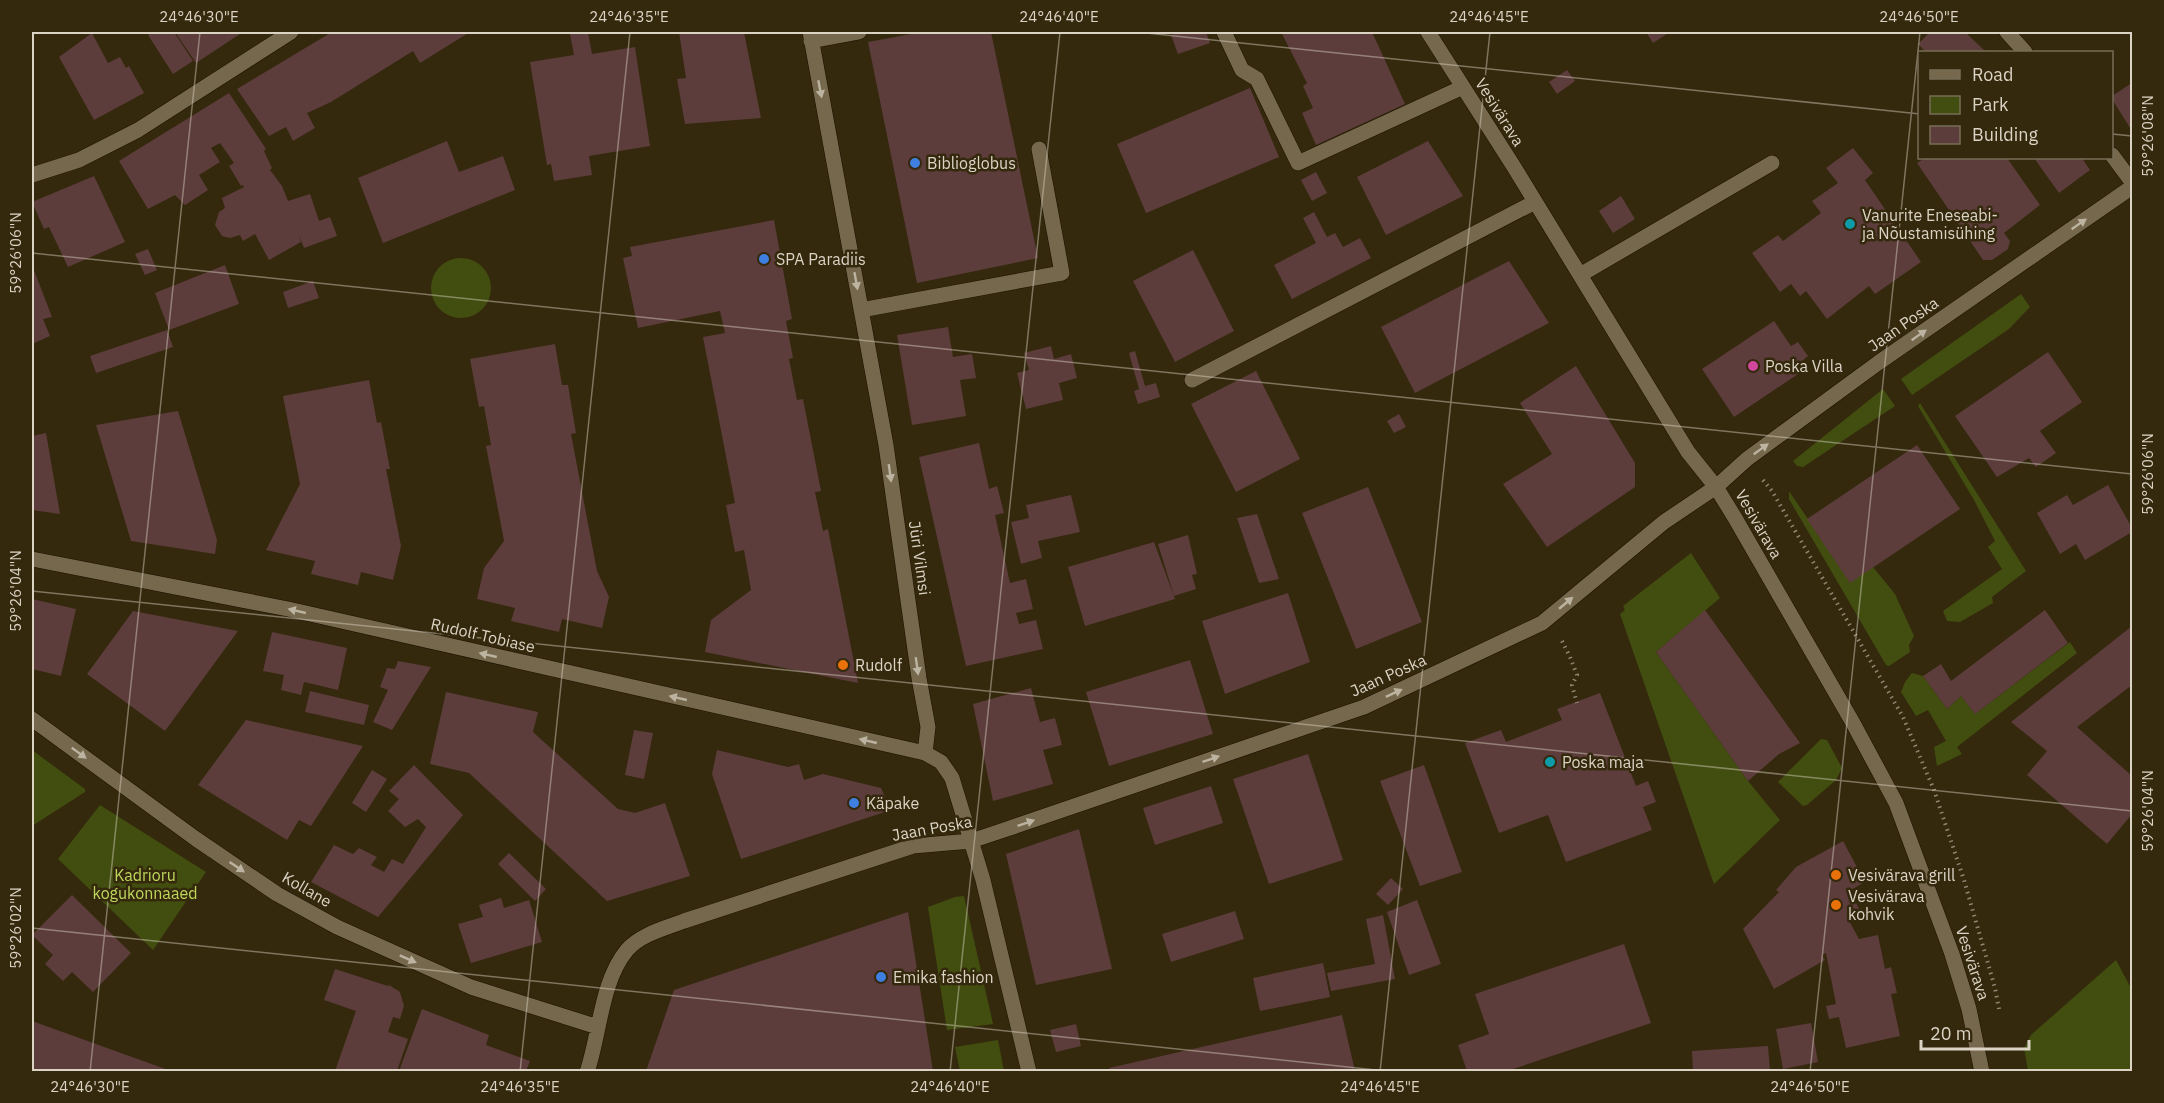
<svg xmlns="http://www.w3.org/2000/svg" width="2164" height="1103" viewBox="0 0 2164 1103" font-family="'IBM Plex Sans',sans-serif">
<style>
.green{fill:#424e0f}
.building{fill:#5c3d3b}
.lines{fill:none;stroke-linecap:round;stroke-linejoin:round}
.minor-casing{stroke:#1b1100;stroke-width:16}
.path{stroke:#8f8672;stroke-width:4;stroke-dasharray:1.5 4.5;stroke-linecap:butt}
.minor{stroke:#75684c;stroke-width:15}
.oneway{fill:#bcb4a1}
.ticks{fill:none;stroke:#dbd4c5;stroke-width:1.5;stroke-opacity:0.45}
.shop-dot{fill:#3f7fe0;stroke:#34280d;stroke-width:2}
.culture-dot{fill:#0f9aa8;stroke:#34280d;stroke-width:2}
.hotel-dot{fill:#d1479c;stroke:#34280d;stroke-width:2}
.food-dot{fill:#e8710a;stroke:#34280d;stroke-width:2}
.labels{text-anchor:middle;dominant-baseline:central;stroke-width:5;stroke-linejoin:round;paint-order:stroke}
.street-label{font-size:16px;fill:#dbd4c5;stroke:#34280d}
.poi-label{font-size:16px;fill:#dbd4c5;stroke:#34280d;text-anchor:start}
.park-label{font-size:16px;fill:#bdd75b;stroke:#34280d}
.neatline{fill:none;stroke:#dbd4c5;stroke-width:2}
.ticks-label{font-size:15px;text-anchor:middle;fill:#dbd4c5}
</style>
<rect width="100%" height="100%" fill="#34280d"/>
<path class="green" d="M431 288a30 30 0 1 1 60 0a30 30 0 1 1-60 0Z
M2021,294L2030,307L2009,329L1912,395L1901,379Z
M1883,389L1895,406L1803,467L1797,466L1793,461Z
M1920,403L2026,571L1992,597L1993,603L1960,622L1947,621L1943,611L2002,569L1988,547L1995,541L1974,500L1918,406Z
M1789,491L1808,519L1873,567L1895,594L1914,636L1909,645L1910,652L1889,666L1886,665L1789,499Z
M1691,553L1720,598L1656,652L1748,781L1780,820L1714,884L1620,614L1625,610L1623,606Z
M2070,642L2077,653L1957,747L1962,754L1937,766L1934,747L1946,741L1928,710L1916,716L1901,692L1905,682L1912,673L1923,676L1947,709L1961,696L1975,714Z
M1821,739L1827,740L1842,768L1836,780L1807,805L1803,806L1778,782Z
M32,750L85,789V792L32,826Z
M100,805L206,872L153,950L58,859Z
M964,896L993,1024L947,1030L928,907L955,897Z
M2116,960L2132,990V1071H2028L2024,1048L2031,1035Z
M998,1040L1004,1071H960L955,1047Z"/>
<path class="building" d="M153,32H174L193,61L173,74L148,35Z
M175,32H243L196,63Z
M332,32H470L420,63L413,51L331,102L307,113L315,128L293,141L286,127L269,136L237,89Z
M588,32L592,54L635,47L650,146L589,156L592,175L554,181L551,164L547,165L530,62L574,55L570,34Z
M679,32H744L761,118L685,124L677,79L686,78Z
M922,32H991L1038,258L917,283L868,42Z
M1181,32H1206L1210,43L1178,54L1171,35Z
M1281,32H1372L1405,104L1316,145L1302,113L1313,108L1303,86L1307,83Z
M1646,32H1670L1653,43Z
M1930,32H1965L1986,52H1926L1918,44Z
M92,33L108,63L120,57L126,68L129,66L144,93L94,120L59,57Z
M1567,70L1575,81L1557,94L1549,82Z
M2132,83V131L2112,99V96Z
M1250,88L1279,157L1146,213L1117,144Z
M229,93L266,149L264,151L272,168L270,170L282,186L288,201L310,194L319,221L330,217L337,236L304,248L298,233L301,242L269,260L255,234L243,241L240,235L230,238L222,236L215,225L219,212L225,208L222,198L244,187L243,185L241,186L229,166L234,163L220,143L211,148L220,162L199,175L208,190L185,205L175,195L148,209L119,161Z
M447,141L459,172L503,156L515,190L383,243L358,178Z
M1428,141L1463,196L1386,235L1357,177Z
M1853,148L1873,173L1865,180L1921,262L1875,294L1869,286L1827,319L1806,291L1800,296L1791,284L1780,292L1752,253L1778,235L1783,241L1821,213L1812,201L1838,183L1826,168Z
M1925,158H1947L1949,160L1953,158H2007L2040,205L2004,233L2010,241L2008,249L1992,260H1983L1917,163Z
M2034,158H2082L2090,170L2059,193Z
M1316,172L1327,193L1312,201L1301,180Z
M94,176L125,242L68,267L49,227L44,229L32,202Z
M1621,196L1635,219L1613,233L1599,211Z
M1314,212L1327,237L1335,233L1343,247L1360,238L1371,258L1292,299L1274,265L1316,243L1303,218Z
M774,220L792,319L786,321L793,358L789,359L797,400L803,399L821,491L815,492L823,531L828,529L858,683L705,652L711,620L751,590L744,550L735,552L726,505L735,503L703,337L725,333L720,311L638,328L623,258L632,256L630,247Z
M148,249L157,270L145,275L135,254Z
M1193,250L1234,331L1175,362L1133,281Z
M1509,261L1549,323L1415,393L1381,327Z
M32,265L52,317L43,319L50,336L32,344Z
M225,265L239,304L169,330L155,293Z
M313,281L319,298L288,308L283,292Z
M1774,321L1791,346L1798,342L1808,356L1802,361L1807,368L1734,417L1702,369Z
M948,327L953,357L972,354L976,378L960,380L966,416L912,425L897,335Z
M167,330L173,347L96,373L90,356Z
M555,344L562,385H568L576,433L571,434L597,571L609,597L602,628L562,619L559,632L511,621L515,608L477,599L484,568L504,541L486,446L491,445L484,406L479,407L470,359Z
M1051,346L1054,359L1071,354L1077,378L1059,383L1063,400L1026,409L1017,373L1029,370L1024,353Z
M1135,351L1145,386L1156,383L1160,397L1138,404L1134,391L1139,389L1129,353Z
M2048,352L2082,402L2040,431L2056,453L2036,467L2029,458L1997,477L1955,416Z
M1576,366L1635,463V487L1547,547L1503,484L1552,454L1520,403Z
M1256,371L1300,459L1236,492L1191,404Z
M369,380L377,423L381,422L390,469H386L401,546L393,580L361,572L358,585L311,574L315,561L266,550L300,484L283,396Z
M178,411L217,540L215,554L131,541L96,425Z
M1399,414L1406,427L1394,433L1387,421Z
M46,433L60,514L32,510V436Z
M979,443L989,489L997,486L1004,513L995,515L1010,583L1026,579L1033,609L1016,613L1019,624L1036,620L1043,649L966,666L919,457Z
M1917,445L1960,509L1850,583L1807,519Z
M2108,485L2132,528V532L2085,560L2076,544L2060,554L2037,513L2067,495L2073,505Z
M1368,487L1422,622L1356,649L1302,513Z
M1071,495L1080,532L1038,541L1042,558L1021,564L1011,522L1029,518L1026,505Z
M1257,514L1279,579L1259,583L1237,518Z
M1188,535L1197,574L1192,575L1196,589L1174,596L1158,544Z
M1154,542L1175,599L1085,626L1068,567Z
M1288,593L1310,662L1225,694L1202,621Z
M32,599L76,609L61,676L32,669Z
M1705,610L1800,743L1779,754L1748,781L1656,652Z
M2045,610L2068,643L1975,714L1961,696L1947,709L1923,676L1941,664L1951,681Z
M133,611L238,631L165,731L87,674Z
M2132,626V685L2077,727L2132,776V814L2107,844L2027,775L2047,751L2011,722Z
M272,632L347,648L338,690L304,682L301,695L281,690L284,675L263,671Z
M1190,660L1213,734L1109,766L1086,692Z
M398,661L431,667L392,730L373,722L388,690L380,687L387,668L395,669Z
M1031,688L1040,722L1055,718L1062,745L1043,750L1053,784L993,801L973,704Z
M310,691L369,705L364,725L305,712Z
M446,692L538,712L533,732L618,809L635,813L665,803L690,876L607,901L469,773L430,764Z
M1600,693L1636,786L1648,781L1656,802L1643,807L1652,830L1566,862L1548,815L1499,833L1465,743L1501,730L1506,742L1562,720L1557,709Z
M246,720L363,746L311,826L299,820L287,840L198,785Z
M634,730L653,733L644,779L625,775Z
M717,750L788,767L799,764L804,780L823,774L881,788L891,810L741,859L712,774Z
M1308,754L1343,860L1269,884L1233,779Z
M414,765L463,815L378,917L311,882L334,845L353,854L359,848L377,857L371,865L384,872L392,859L403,864L426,827L418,819L405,827L388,811L399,799L389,791Z
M1424,765L1462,872L1420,886L1380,781Z
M372,770L387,779L366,812L352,803Z
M1211,786L1223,823L1155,845L1143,808Z
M1079,829L1112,969L1036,985L1006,854Z
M1843,841L1865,882L1849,891L1860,910L1847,917L1859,939L1878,935L1885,969L1891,967L1897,993L1891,994L1900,1036L1846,1048L1839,1017L1829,1019L1826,1006L1836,1004L1826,953L1822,955L1825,960L1774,989L1743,929L1779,892L1776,890L1796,867Z
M509,853L546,889L535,901L498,864Z
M1391,878L1403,889L1388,905L1376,894Z
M72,895L131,953L93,992L72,972L63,981L45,964L53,955L32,935Z
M501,898L504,908L529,900L542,942L471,963L458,924L483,917L479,905Z
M1417,900L1441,964L1409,975L1387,912Z
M1235,911L1244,939L1171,962L1162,934Z
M908,912L933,1071H646L674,990Z
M1383,915L1395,979L1331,991L1327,973L1375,964L1366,919Z
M1624,944L1651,1023L1507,1071H1467L1458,1045L1489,1034L1475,994Z
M1323,963L1330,997L1260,1011L1253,978Z
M335,969L388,986L389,985L400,992L404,1006L400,1019L393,1017L388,1032L408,1039L397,1071H335L356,1011L324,1000Z
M422,1009L489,1035L486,1045L530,1061L526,1071H399Z
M1342,1015L1355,1071H1110L1109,1068Z
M32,1021L171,1071H32Z
M1811,1023L1818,1062L1783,1069L1776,1029Z
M1076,1024L1081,1046L1056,1052L1050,1030Z
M1768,1046L1770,1071H1693L1692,1051Z"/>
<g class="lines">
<defs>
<path id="minor" d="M810,32L886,445L919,678L928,727L925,753
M1224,32L1242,70L1257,79L1298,163L1463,87
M1428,32L1514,167L1688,452L1716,487L1735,518L1853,723L1896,803L1952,954L1969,1009L1982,1072
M2007,32L2025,52
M811,41L859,32
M2112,155L2132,182
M32,175L79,160L138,130L291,32
M1580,275L1772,163
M861,310L1062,273L1039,149
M1192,380L1535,202
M32,559L288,609L925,753L941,762L952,778L983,880L1029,1072
M32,719L196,839L277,894L337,927L471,987L598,1027
M587,1072C600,1034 601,981 627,950C641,934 666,928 684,921L913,846L971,841L1004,830L1364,707L1542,623L1664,522L1716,487L1747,459L1878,363L2132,187"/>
</defs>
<use href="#minor" class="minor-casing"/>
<path class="path" d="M1763,480L1772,491L1903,717L1934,790L1964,880L1995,988L1999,1009
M1562,641L1570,657L1577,675L1572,685L1577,703"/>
<use href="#minor" class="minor"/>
</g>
<defs><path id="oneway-solid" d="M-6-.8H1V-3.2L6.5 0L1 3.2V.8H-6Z" transform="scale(1.5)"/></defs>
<g class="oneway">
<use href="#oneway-solid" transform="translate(820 89) rotate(79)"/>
<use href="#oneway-solid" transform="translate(2079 224) rotate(-35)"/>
<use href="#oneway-solid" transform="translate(856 281) rotate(80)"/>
<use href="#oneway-solid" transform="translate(1919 335) rotate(-35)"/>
<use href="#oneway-solid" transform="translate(1761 449) rotate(-36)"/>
<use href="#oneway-solid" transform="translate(890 473) rotate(82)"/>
<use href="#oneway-solid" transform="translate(1566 603) rotate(-40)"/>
<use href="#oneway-solid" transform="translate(297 611) rotate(-167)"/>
<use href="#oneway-solid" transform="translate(488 655) rotate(-167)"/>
<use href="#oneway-solid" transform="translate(917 666) rotate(82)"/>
<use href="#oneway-solid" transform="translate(1394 693) rotate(-25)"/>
<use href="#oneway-solid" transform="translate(678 698) rotate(-167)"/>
<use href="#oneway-solid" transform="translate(868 741) rotate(-167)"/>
<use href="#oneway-solid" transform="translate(79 753) rotate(36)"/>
<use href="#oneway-solid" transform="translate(1211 759) rotate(-19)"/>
<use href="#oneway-solid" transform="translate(1026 823) rotate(-19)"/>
<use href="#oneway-solid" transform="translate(237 867) rotate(34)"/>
<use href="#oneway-solid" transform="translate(408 959) rotate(24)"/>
</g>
<path class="ticks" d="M1137,32L1920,114M2112,134L2132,136M32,253L2132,474M32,591L2132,811M32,928L1395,1072M90,1072L200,32M520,1072L630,32M950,1072L1060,32M1380,1072L1490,32M1810,1072L1920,32"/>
<g class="shop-dot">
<circle cx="915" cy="163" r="6"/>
<circle cx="764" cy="259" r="6"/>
<circle cx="854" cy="803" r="6"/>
<circle cx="881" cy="977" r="6"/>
</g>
<g class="culture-dot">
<circle cx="1850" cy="224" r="6"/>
<circle cx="1550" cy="762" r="6"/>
</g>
<circle class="hotel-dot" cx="1753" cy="366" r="6"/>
<g class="food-dot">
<circle cx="843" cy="665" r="6"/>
<circle cx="1836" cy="875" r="6"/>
<circle cx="1836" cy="905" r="6"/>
</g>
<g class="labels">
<g class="street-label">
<text transform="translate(1500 112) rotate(58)">Vesivärava</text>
<text transform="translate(1903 324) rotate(-35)">Jaan Poska</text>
<text transform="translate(1759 524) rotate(60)">Vesivärava</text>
<text transform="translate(920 558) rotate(82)">Jüri Vilmsi</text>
<text transform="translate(483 635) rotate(13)">Rudolf Tobiase</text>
<text transform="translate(1388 675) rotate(-24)">Jaan Poska</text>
<text transform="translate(932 828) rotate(-10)">Jaan Poska</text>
<text transform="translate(307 889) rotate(30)">Kollane</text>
<text transform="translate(1973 963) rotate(72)">Vesivärava</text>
</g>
<g class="poi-label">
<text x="927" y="163">Biblioglobus</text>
<text x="1862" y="215">Vanurite Eneseabi-<tspan x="1862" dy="18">ja Nõustamisühing</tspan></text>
<text x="776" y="259">SPA Paradiis</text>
<text x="1765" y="366">Poska Villa</text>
<text x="855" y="665">Rudolf</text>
<text x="1562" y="762">Poska maja</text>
<text x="866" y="803">Käpake</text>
<text x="1848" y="875">Vesivärava grill</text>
<text x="1848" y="896">Vesivärava<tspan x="1848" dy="18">kohvik</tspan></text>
<text x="893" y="977">Emika fashion</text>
</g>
<g class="park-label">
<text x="145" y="875">Kadrioru<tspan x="145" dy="18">kogukonnaaed</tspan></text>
</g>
</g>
<rect width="2164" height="1103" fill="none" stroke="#34280d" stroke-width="66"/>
<rect x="1918" y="51" width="195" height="108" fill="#34280d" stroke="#776d57" stroke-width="1.5"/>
<rect x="1930" y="70" width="30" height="9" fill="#75684c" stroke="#776d57" stroke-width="1.5"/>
<text x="1972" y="81" font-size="18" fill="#dbd4c5">Road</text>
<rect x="1930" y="96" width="30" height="18" fill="#424e0f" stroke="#776d57" stroke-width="1.5"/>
<text x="1972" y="111" font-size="18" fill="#dbd4c5">Park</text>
<rect x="1930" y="126" width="30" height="18" fill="#5c3d3b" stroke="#776d57" stroke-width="1.5"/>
<text x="1972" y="141" font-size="18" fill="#dbd4c5">Building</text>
<path d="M1921 1040v9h108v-9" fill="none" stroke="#dbd4c5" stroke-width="3"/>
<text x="1930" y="1040" font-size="18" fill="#dbd4c5" stroke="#34280d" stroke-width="4.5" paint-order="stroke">20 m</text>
<rect x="33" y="33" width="2098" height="1037" class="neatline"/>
<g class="ticks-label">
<text x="199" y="22">24°46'30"E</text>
<text x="629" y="22">24°46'35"E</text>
<text x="1059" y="22">24°46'40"E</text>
<text x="1489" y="22">24°46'45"E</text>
<text x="1919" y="22">24°46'50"E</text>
<text transform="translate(2148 136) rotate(-90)" y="5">59°26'08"N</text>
<text transform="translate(16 253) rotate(-90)" y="5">59°26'06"N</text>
<text transform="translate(2148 474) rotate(-90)" y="5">59°26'06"N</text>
<text transform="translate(16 591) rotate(-90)" y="5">59°26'04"N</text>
<text transform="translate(2148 811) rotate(-90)" y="5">59°26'04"N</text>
<text transform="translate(16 928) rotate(-90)" y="5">59°26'02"N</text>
<text x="90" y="1092">24°46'30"E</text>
<text x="520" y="1092">24°46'35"E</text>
<text x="950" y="1092">24°46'40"E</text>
<text x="1380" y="1092">24°46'45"E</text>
<text x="1810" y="1092">24°46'50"E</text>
</g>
</svg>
